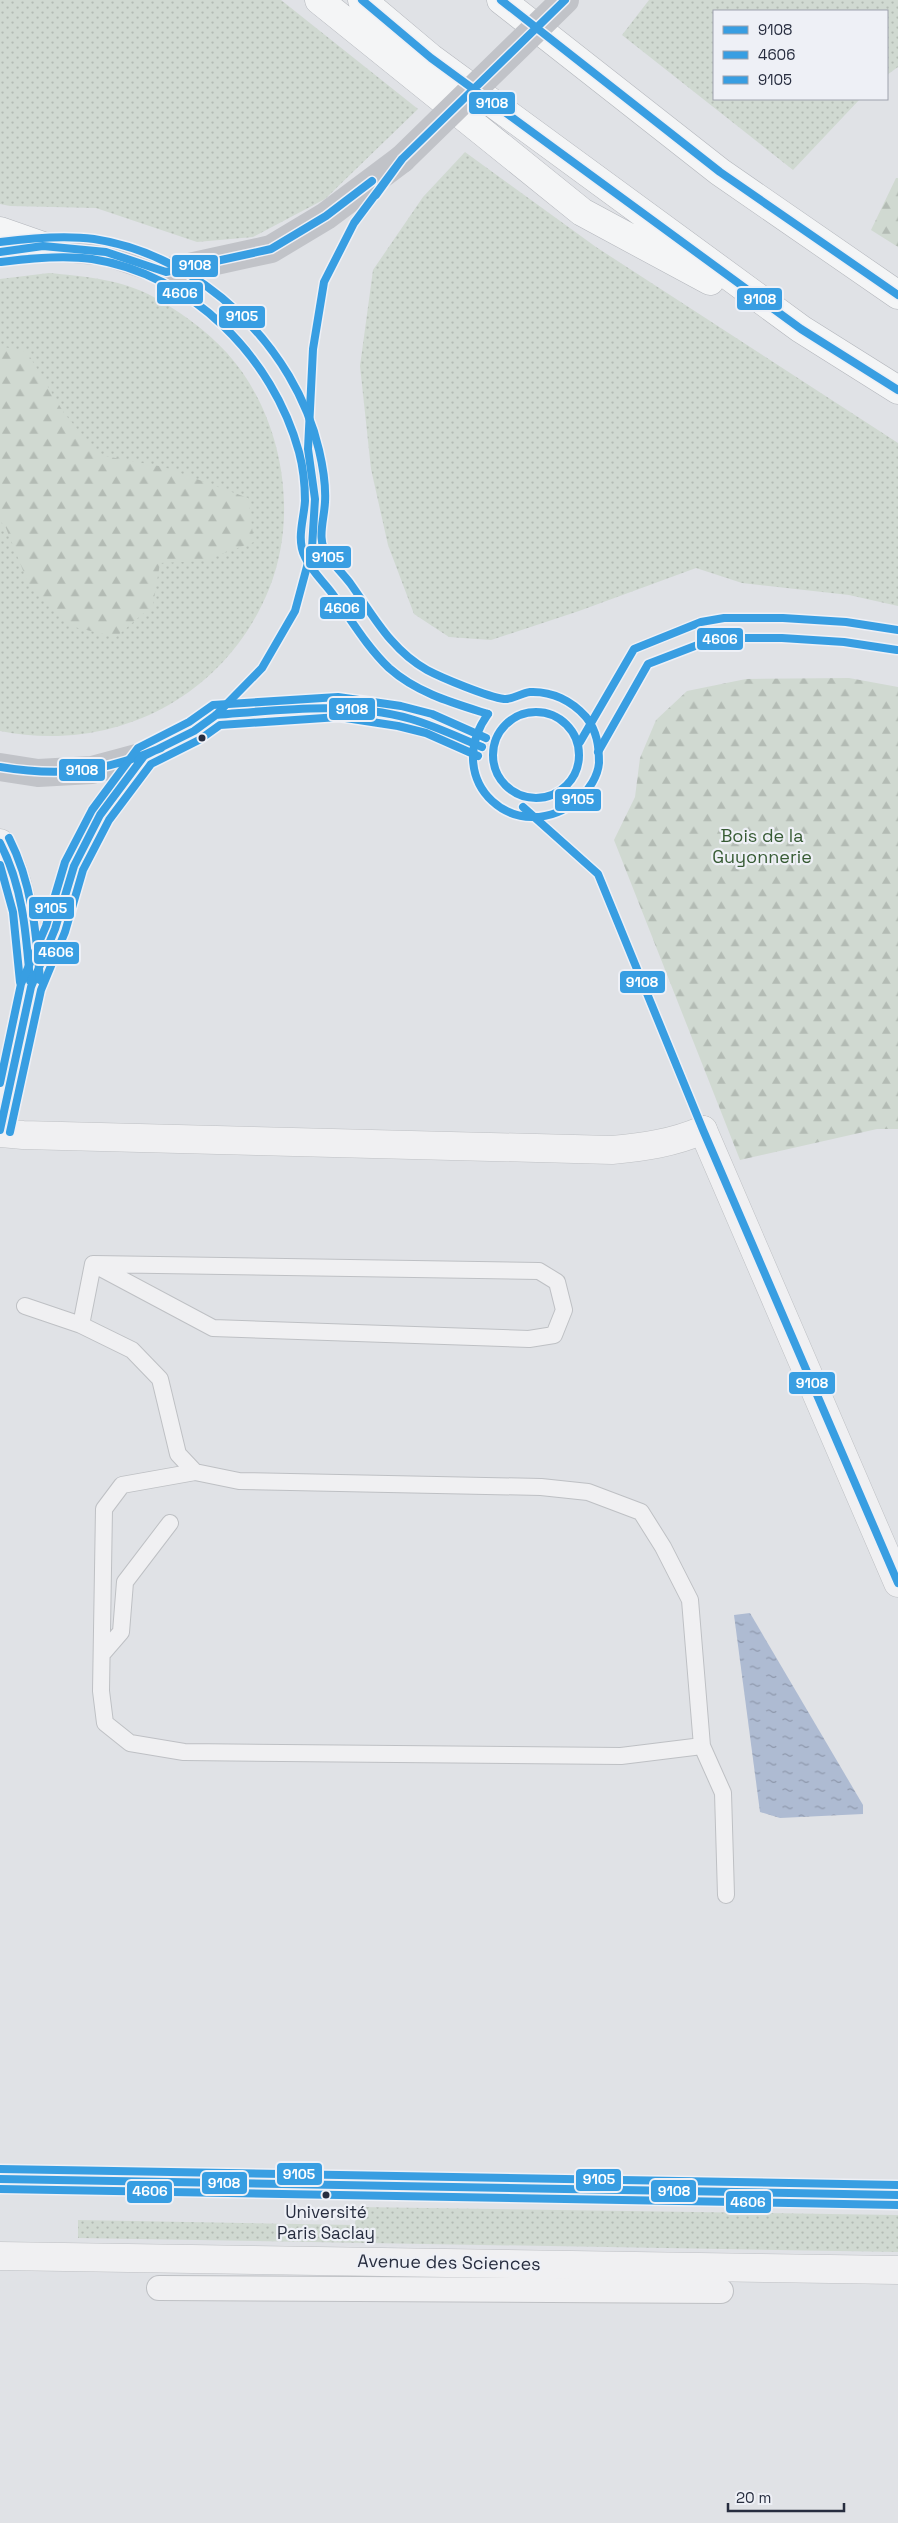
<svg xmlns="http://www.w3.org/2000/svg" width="898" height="2523" viewBox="0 0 898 2523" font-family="'Space Grotesk',sans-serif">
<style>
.grass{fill:url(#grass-dots)}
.forest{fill:url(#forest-firs)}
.water{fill:url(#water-ripples)}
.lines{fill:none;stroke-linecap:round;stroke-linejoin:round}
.service-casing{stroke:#bec0c4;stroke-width:18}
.pedestrian-casing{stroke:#bec0c4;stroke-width:26}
.minor-casing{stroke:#bec0c4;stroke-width:29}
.tertiary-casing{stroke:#bec0c4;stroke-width:29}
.trunk-casing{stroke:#b2b5bb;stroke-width:29}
.service{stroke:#f0f0f2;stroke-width:16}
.pedestrian{stroke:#f0f0f2;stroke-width:24}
.minor{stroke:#f0f0f2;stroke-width:28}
.tertiary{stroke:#f0f0f2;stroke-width:28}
.secondary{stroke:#c1c3c8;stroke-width:28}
.trunk{stroke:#f4f5f6;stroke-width:28}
.secondary-bridge{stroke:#c1c3c8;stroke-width:28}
.bus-1-casing{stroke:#eef0f6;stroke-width:11}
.bus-2-casing{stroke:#eef0f6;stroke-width:11}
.bus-3-casing{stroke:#eef0f6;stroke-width:11}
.bus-1{stroke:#389ee2;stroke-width:8}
.bus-2{stroke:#389ee2;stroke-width:8}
.bus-3{stroke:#389ee2;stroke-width:8}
.bus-dot{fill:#272d3f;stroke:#eef0f6;stroke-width:2}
.labels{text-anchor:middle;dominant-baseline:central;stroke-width:4.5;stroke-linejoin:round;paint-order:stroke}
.bus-label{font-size:17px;fill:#272d3f;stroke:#eef0f6}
.park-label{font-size:18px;fill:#375b34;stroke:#eef0f6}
.street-label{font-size:18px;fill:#272d3f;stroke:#eef0f6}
.line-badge{stroke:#eef0f6;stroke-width:2}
.badge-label{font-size:14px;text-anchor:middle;font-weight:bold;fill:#fff}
</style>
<defs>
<pattern id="grass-dots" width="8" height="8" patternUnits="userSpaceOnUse" patternTransform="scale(1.25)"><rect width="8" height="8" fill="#d0d9d1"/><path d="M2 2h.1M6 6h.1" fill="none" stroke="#b3bbb4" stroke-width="1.8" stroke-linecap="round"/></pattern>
<pattern id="forest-firs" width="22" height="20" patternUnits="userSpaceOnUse" patternTransform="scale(1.25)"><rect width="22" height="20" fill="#d0d9d1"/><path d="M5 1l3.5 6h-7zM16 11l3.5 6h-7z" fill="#b3bbb4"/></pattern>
<pattern id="water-ripples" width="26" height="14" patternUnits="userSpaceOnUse" patternTransform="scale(1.25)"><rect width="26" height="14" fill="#aebbd2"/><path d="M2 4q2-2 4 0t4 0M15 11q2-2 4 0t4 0" fill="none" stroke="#8e98ac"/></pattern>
</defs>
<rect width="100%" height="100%" fill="#e0e2e6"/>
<path class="grass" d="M0,0H281L418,109L325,199L253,237L197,242L96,208L10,206L0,204Z
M649,0H898V67L887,75V11H714V99H860L793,170L622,35Z
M465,152L596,247L898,443V606L849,595L742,583L696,568L579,611L491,640L449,637L414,614L388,545L371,469L360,366L373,270L423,197Z
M49,273C82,276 117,279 148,294C177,309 205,329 227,353C282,414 300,513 269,589C225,698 113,754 0,731V279Z
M356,2207L898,2215V2252L78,2238V2220L355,2225Z"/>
<path class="forest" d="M896,178H898V247L871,230Z
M0,346L27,352L64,413L99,455L164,467L248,498L254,542L203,561L160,563L153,605L116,637L74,627L28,583L6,528L0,521Z
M849,678L898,687V1129H877L740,1160L614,840L635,797L640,758L656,720L687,691L746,679Z"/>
<path class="water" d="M750,1613L863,1805V1814L780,1818L760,1812L734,1615Z"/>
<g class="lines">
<defs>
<path id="service" d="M25,1306L81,1325L93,1264L539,1271L557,1282L564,1310L554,1335L529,1339L213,1328L93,1264
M81,1325L132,1350L160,1379L178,1454L195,1472L239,1481L541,1487L588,1492L641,1512L663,1547L690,1600L702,1746L723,1793L726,1895
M195,1472L122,1485L104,1509L101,1691L105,1723L130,1743L184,1752L621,1756L702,1746
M102,1654L121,1632L125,1582L170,1523
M0,2179L898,2195"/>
<path id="pedestrian" d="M159,2288L721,2291"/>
<path id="minor" d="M0,843C25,884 26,936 30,982
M0,1130L31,987L55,929L74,866L100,815L144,756
M0,1133L23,1135L612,1150C644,1147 673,1143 703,1130"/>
<path id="tertiary" d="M703,1130L898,1583
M0,2256L898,2270"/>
<path id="trunk" d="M319,0L582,212L710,281
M362,0L431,58L801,329L898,390
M501,0L720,172L898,295
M0,231L43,246"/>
</defs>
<use href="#service" class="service-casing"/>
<use href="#pedestrian" class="pedestrian-casing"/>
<use href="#minor" class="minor-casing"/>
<use href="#tertiary" class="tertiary-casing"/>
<use href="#trunk" class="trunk-casing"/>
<use href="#service" class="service"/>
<use href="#pedestrian" class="pedestrian"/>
<use href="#minor" class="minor"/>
<use href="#tertiary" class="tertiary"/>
<path class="secondary" d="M0,252L43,246L106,252L166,272L271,249L326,216L402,159
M0,767L38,773L92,770L144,756"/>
<use href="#trunk" class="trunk"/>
<path class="secondary-bridge" d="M402,159L565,0"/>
<defs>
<path id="bus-1" d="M362,0L431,58L801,329L898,390
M501,0L720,172L898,295
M376,195L402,159L565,0
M0,252L43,246L106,252L166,272L271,249L326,216L372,181
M216,715C280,710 348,701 411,719C435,726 458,737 482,747
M0,767C60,777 105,772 161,748
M523,807L598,874L703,1130L898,1583
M0,843C23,887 26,933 30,981
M0,1130L31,987L55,929L74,866L100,815L144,756L194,731L216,715L262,668L295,611L312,548L315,499L308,449L313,349L324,282L354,223L402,159
M0,2179L898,2195"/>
<path id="bus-2" d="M1,262C31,258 62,255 92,259C191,274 273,357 299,452C303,467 305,485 305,501C304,519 296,539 305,557C312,572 325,583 334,596C352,621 367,647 389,668C417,693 453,703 488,714
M493 755a43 43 0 1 1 86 0a43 43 0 1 1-86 0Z
M598,752L648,664L708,641L726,638H782L844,642L897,650
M0,865L13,912L20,982
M10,1132L41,990L65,932L83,870L109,820L151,764L199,740L220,725L339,717L398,726L426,733L478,756
M0,2189L898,2205"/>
<path id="bus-3" d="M0,242C31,238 63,235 94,239C200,255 295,346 319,450C323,467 326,485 325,502C324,522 316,539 328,557C335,566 343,574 350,583C373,615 391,650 427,670C442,678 488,697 504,699C512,700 521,693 530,692C552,691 572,701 586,717C597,731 599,746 599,763C598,776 589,790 579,799C517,851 440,781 488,714
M580,742L634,649L701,622L724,618H783L846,622L898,630
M9,838C32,883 36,931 40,980
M0,1083L21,984L46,926L65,862L92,810L138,748L189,722L213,705L338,697L401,706L432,714L486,738
M0,2169L898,2185"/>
</defs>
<use href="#bus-1" class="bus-1-casing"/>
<use href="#bus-2" class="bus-2-casing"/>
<use href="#bus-3" class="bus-3-casing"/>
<use href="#bus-1" class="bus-1"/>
<use href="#bus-2" class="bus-2"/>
<use href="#bus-3" class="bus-3"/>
</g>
<g class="bus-dot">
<circle cx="202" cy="738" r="4.5"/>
<circle cx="326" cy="2195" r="4.5"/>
</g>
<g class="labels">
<g class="bus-label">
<text x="326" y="2212">Université<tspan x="326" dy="21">Paris Saclay</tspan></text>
</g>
<g class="park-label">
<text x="762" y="835">Bois de la<tspan x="762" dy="21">Guyonnerie</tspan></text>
</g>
<g class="street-label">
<text transform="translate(449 2262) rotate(1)">Avenue des Sciences</text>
</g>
</g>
<g class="line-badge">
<rect x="468" y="91" width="48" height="24" rx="5" fill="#389ee2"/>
<rect x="171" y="254" width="48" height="24" rx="5" fill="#389ee2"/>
<rect x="156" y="281" width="48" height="24" rx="5" fill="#389ee2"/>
<rect x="736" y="287" width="47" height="24" rx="5" fill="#389ee2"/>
<rect x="218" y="305" width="48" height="24" rx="5" fill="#389ee2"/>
<rect x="305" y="545" width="47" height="24" rx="5" fill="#389ee2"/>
<rect x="319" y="596" width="47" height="24" rx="5" fill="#389ee2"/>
<rect x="696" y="627" width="48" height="24" rx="5" fill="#389ee2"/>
<rect x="328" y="697" width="48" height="24" rx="5" fill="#389ee2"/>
<rect x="58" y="758" width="48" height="24" rx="5" fill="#389ee2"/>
<rect x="554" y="788" width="48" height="24" rx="5" fill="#389ee2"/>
<rect x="28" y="896" width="47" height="24" rx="5" fill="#389ee2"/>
<rect x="33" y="941" width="47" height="24" rx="5" fill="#389ee2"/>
<rect x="619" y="970" width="47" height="24" rx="5" fill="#389ee2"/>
<rect x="788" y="1371" width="48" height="24" rx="5" fill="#389ee2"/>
<rect x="276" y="2162" width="47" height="24" rx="5" fill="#389ee2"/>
<rect x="575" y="2168" width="47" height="24" rx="5" fill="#389ee2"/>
<rect x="201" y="2171" width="47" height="24" rx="5" fill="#389ee2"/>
<rect x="650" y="2179" width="47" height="24" rx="5" fill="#389ee2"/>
<rect x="126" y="2180" width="47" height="24" rx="5" fill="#389ee2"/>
<rect x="725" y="2190" width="47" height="24" rx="5" fill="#389ee2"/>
</g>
<g class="badge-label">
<text x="492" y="108">9108</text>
<text x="195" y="270">9108</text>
<text x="180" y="298">4606</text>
<text x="760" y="304">9108</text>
<text x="242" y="321">9105</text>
<text x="328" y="562">9105</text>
<text x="342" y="613">4606</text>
<text x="720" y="644">4606</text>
<text x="352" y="714">9108</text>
<text x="82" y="775">9108</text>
<text x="578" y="804">9105</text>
<text x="51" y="913">9105</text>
<text x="56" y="957">4606</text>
<text x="642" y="987">9108</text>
<text x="812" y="1388">9108</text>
<text x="299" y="2179">9105</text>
<text x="599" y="2184">9105</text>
<text x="224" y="2188">9108</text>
<text x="674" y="2196">9108</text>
<text x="150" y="2196">4606</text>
<text x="748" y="2207">4606</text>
</g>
<rect x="713" y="10" width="175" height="90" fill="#eef0f6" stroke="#9ea2ad"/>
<rect x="723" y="26" width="25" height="8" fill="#389ee2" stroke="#9ea2ad"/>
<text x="758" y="35" font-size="15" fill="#272d3f">9108</text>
<rect x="723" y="51" width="25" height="8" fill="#389ee2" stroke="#9ea2ad"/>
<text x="758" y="60" font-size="15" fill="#272d3f">4606</text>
<rect x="723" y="76" width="25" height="8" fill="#389ee2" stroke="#9ea2ad"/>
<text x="758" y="85" font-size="15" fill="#272d3f">9105</text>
<path d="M728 2503v8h116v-8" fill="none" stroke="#272d3f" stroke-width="2.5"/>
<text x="736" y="2503" font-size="15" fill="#272d3f" stroke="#eef0f6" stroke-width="4" paint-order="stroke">20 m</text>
</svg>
